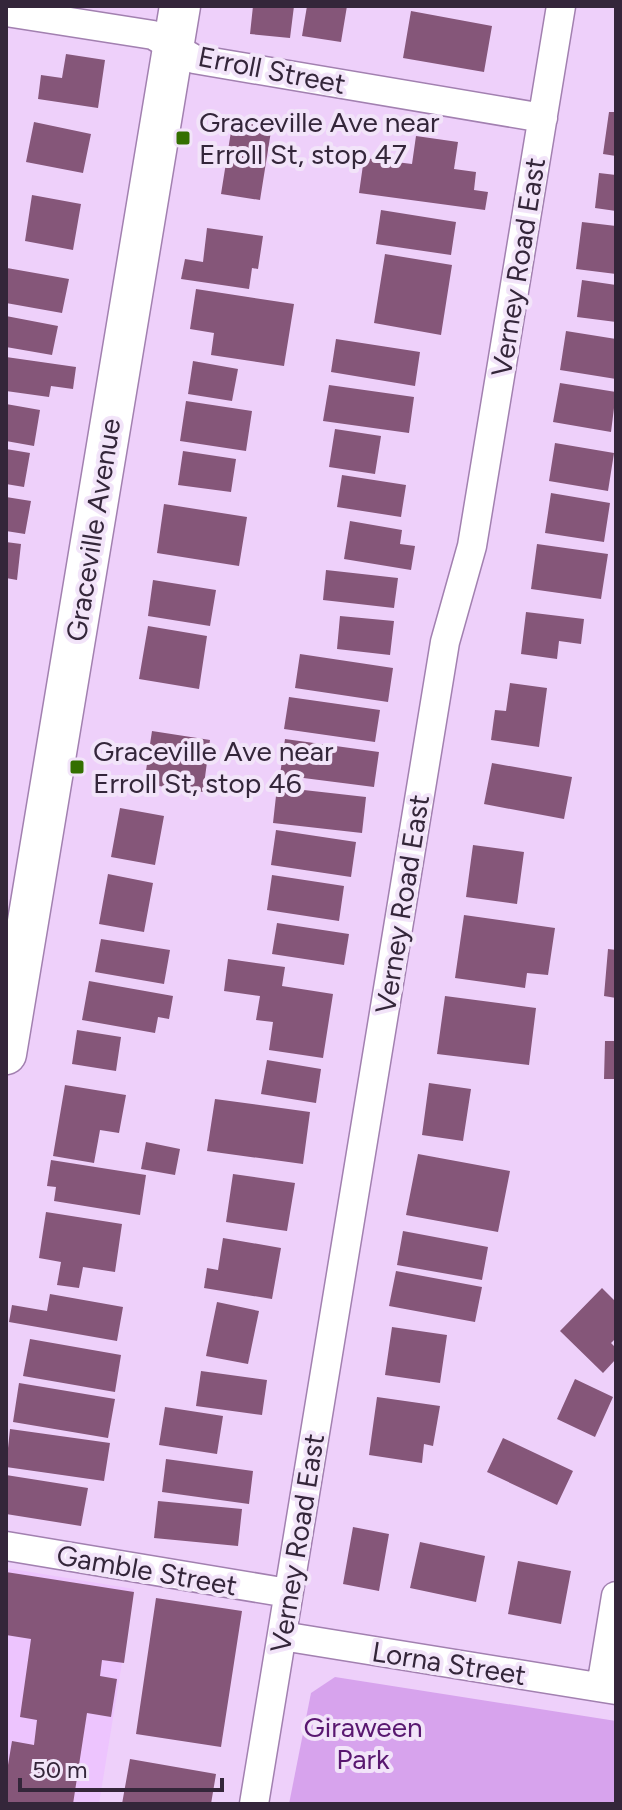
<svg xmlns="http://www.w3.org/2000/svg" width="622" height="1810" viewBox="0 0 622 1810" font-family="Figtree,sans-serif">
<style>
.built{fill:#edc4fe}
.green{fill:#d7a3ed}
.building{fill:#855679}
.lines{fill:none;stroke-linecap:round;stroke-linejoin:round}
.minor-casing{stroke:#a280b0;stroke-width:31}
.secondary-casing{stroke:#a280b0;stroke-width:43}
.minor{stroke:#fff;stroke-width:28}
.secondary{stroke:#fff;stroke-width:40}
.poi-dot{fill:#336f00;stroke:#f2e4f9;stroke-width:3}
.labels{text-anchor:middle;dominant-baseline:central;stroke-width:8;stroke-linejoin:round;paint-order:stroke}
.street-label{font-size:28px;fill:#34263a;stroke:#f2e4f9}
.poi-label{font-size:28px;fill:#34263a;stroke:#f2e4f9;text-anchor:start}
.park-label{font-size:28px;fill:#591870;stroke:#f2e4f9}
</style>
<rect width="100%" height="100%" fill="#eed0fa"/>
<path class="built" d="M6,1568L134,1589L99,1804H6Z"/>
<path class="green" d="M335,1677L616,1721V1804H289L311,1693Z"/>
<path class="building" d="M253,6H294L290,38L250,34Z
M307,6H347L341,42L302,36Z
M411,11L492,26L484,72L403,58Z
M66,54L105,60L98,108L38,99L41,75L62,78Z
M609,112H616V156L603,154Z
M233,119L272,125L260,200L221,194Z
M34,122L91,134L83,173L26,162Z
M416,136L458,142L454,169L476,172L474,190L488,192L485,210L359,193L364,158L412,164Z
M599,173L616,175V211L595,208Z
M32,195L81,204L73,250L25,241Z
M381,210L456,222L451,255L376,244Z
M582,222L616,226V274L576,269Z
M207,228L263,236L258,269L252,268L249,289L181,279L185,259L203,262Z
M385,254L452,265L441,335L374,323Z
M7,268L69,279L62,313L6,303Z
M582,280L616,285V322L577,317Z
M196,289L294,304L284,366L211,355L214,333L190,329Z
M6,316L58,326L52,355L6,347Z
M566,331L616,339V379L560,370Z
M336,339L420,352L415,386L331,372Z
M6,357L76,367L73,389L51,386L49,397L6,391Z
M193,361L238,369L232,401L188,394Z
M560,383L616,392L611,432L553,422Z
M329,385L414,397L409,433L323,421Z
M186,401L252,411L246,451L180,441Z
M6,404L40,410L34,446L6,441Z
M335,429L381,436L375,474L329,467Z
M555,443L614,453L608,491L549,481Z
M6,449L30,453L24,487L6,484Z
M183,451L236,459L231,492L178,485Z
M342,475L406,485L401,517L337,507Z
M551,493L610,503L604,542L545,533Z
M6,497L31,501L25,534L6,531Z
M164,504L247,517L239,566L157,553Z
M350,521L402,530L400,544L415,546L411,570L344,559Z
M6,542L21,544L17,580L6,578Z
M537,544L608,554L601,599L531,589Z
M326,570L398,578L394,608L323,600Z
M153,580L216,590L210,626L148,616Z
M526,612L584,619L581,644L559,641L557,659L521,654Z
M340,616L394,621L390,655L337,649Z
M148,626L207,636L199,689L139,679Z
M300,654L393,668L388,702L295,688Z
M510,683L547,688L539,747L491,740L495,710L506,711Z
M289,697L380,710L375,742L284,729Z
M152,731L210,740L203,792L144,784Z
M285,739L379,752L374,787L280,775Z
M492,763L572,777L564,819L484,804Z
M277,787L366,797L362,833L273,823Z
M120,808L164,816L155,865L111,857Z
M276,830L356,842L351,877L271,865Z
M473,845L524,852L517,904L466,897Z
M108,874L153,883L144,932L99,924Z
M272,875L344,886L339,921L267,910Z
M464,915L555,928L548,975L527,973L525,988L455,978Z
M277,923L349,934L344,965L272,954Z
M101,939L170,950L164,984L95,972Z
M608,949L616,950V998L604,996Z
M228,959L285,967L282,986L333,994L323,1058L269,1050L273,1022L256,1020L260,996L224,991Z
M89,981L173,996L169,1019L158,1017L155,1033L82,1020Z
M445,996L536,1008L529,1065L437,1054Z
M77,1030L121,1037L116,1071L72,1064Z
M605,1041H616V1079H604Z
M267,1060L321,1069L316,1103L261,1094Z
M429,1083L471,1089L463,1141L422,1135Z
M65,1085L126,1095L119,1133L100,1130L94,1163L53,1156Z
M215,1099L310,1112L303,1164L207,1151Z
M146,1142L180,1149L175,1175L141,1169Z
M418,1154L510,1171L498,1232L406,1215Z
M51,1160L146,1175L140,1215L54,1201L56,1187L47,1186Z
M233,1174L295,1183L287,1231L226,1222Z
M46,1212L122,1224L115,1272L83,1267L79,1288L57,1285L61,1262L39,1258Z
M403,1231L488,1247L482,1280L397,1265Z
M223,1238L281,1248L272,1299L204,1288L207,1268L218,1270Z
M396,1271L482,1287L475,1322L389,1306Z
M602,1288L616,1302V1338L611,1343L616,1348V1359L603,1373L560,1331Z
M50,1294L123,1307L117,1341L9,1322L12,1305L47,1311Z
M217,1302L259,1311L248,1364L206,1356Z
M392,1327L447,1335L440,1383L385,1375Z
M30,1339L121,1355L115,1392L23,1376Z
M201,1371L267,1380L262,1415L196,1406Z
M575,1379L613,1397L595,1437L557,1419Z
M19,1383L115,1399L108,1438L13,1422Z
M377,1397L440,1406L433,1446L424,1444L422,1463L369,1455Z
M165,1407L223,1416L217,1454L159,1445Z
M10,1429L110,1443L104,1481L6,1467Z
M503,1438L573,1471L557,1505L487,1472Z
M166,1459L253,1471L249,1504L162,1492Z
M6,1475L88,1488L81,1526L6,1514Z
M158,1501L242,1509L238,1546L154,1538Z
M353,1527L389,1534L379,1591L343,1584Z
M420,1542L485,1556L476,1602L410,1588Z
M518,1561L571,1571L561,1624L508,1614Z
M6,1572L134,1592L124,1663L102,1660L100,1676L117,1679L111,1717L87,1713L73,1804H6V1777L12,1741L34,1745L37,1720L20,1717L31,1639L6,1635Z
M156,1598L242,1611L221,1747L136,1734Z
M130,1759L216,1774L211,1804H122Z"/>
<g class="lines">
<defs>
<path id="minor" d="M6,12L153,35L194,59L543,118
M6,1546L288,1593
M282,1636L616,1690
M601,1687L616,1596
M254,1804L445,642L472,546L561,6"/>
<path id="secondary" d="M6,1054L180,6"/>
</defs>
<use href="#minor" class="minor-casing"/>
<use href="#secondary" class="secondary-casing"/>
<use href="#minor" class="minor"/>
<use href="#secondary" class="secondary"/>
</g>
<g class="poi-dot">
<rect x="175" y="130" width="16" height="16" rx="4"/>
<rect x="69" y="759" width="16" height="16" rx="4"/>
</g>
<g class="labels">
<g class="street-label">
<text transform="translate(272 70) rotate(11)">Erroll Street</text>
<text transform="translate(518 267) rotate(-81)">Verney Road East</text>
<text transform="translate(93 530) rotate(-81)">Graceville Avenue</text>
<text transform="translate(402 904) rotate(-81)">Verney Road East</text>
<text transform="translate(297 1543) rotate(-81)">Verney Road East</text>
<text transform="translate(147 1570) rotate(10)">Gamble Street</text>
<text transform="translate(449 1663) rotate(9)">Lorna Street</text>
</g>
<g class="poi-label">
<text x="199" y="122">Graceville Ave near<tspan x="199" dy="32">Erroll St, stop 47</tspan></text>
<text x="93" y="751">Graceville Ave near<tspan x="93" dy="32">Erroll St, stop 46</tspan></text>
</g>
<g class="park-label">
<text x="363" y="1727">Giraween<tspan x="363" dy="32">Park</tspan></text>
</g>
</g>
<rect width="622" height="1810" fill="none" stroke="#34263a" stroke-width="16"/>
<path d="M20 1778v12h202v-12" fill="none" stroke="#34263a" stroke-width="4"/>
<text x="32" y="1778" font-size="24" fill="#34263a" stroke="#f2e4f9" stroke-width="6" paint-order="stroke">50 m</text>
</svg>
